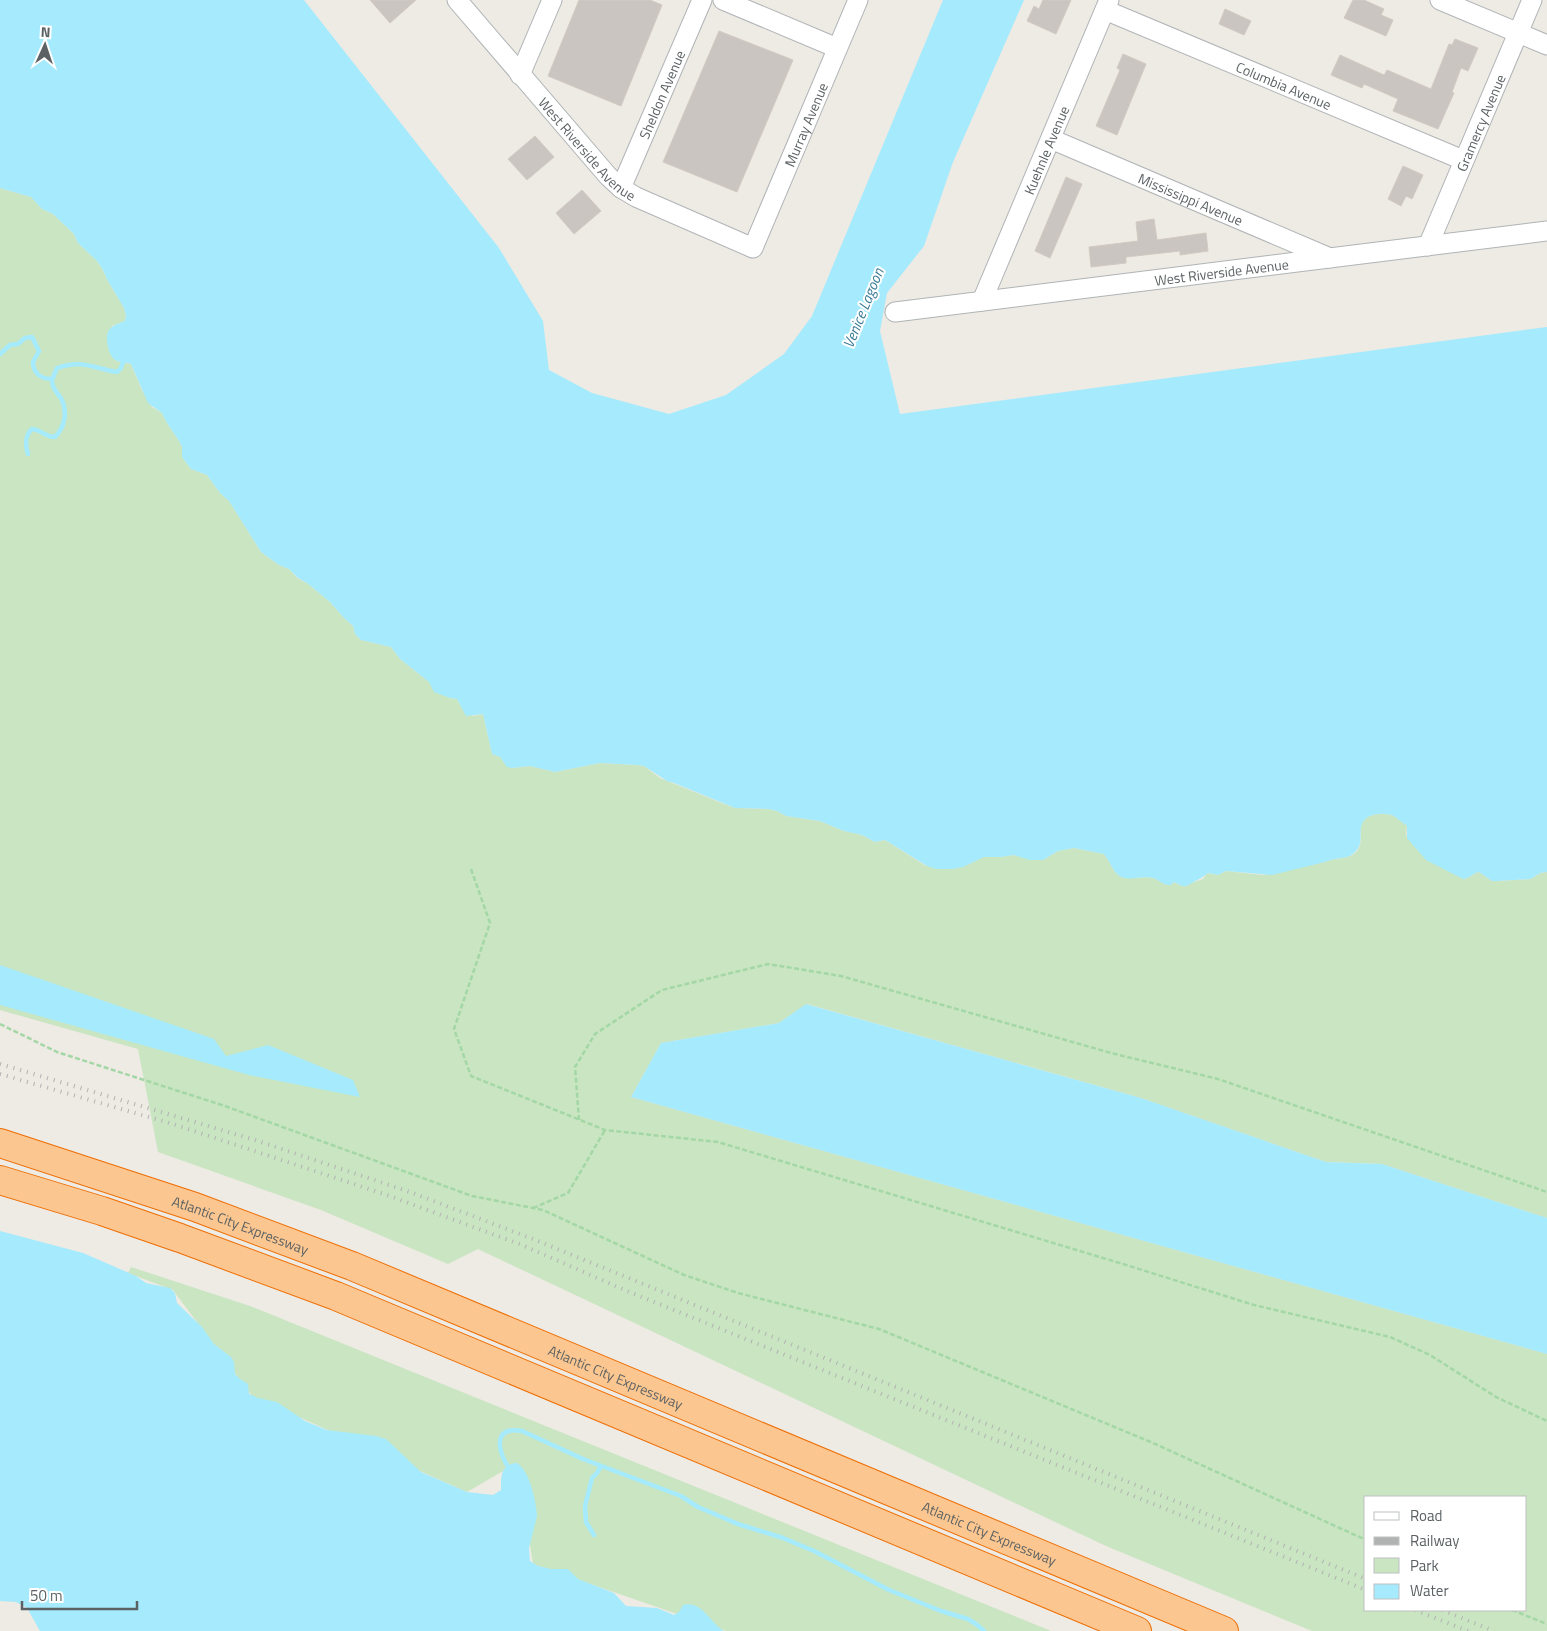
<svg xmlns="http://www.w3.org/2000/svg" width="1547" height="1631" viewBox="0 0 1547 1631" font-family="'Titillium Web',sans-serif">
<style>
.green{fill:#c9e5c1;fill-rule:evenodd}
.water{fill:#a5ebfd}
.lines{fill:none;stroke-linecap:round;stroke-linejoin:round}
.stream{stroke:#a5ebfd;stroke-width:4.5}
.building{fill:#cac5c1;stroke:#d3cac2}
.minor-casing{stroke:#afb4b6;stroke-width:21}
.motorway-casing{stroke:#ed6e05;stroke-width:30}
.path{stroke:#a4d7a6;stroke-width:2.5;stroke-dasharray:5 2.5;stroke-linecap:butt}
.minor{stroke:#fff;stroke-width:19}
.motorway{stroke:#fbc68f;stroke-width:28}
.rail{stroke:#b1b2b2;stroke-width:4;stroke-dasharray:1 6;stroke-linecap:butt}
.labels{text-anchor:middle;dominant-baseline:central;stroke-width:4;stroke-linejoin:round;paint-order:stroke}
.street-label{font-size:14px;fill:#5c6264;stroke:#fff}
.water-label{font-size:15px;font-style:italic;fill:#3a7c95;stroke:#fff}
</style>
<rect width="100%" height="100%" fill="#eeeae4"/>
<path class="green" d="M0,188L31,197L42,209L53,214L74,234L78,243L97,261L102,268L108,281L124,308L126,316L125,321L112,326L114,359L119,362L131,364L141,388L152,407L162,413L167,423L179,441L182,447V457L191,469L207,475L220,493L229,501L261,552L279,565L289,569L297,578L307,583L330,602L344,618L353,626L355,634L361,640L391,647L400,659L429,682L432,685L433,690L450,698L457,699L460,705L473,716L483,714L492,754L500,757L512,768L530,766L555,772L600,763L637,765L644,766L660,778L724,804L735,808L769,809L777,811L786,816L820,821L844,831L862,835L875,842L885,840L926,866L953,869L970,864L978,858L984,857H1001L1014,855L1043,860L1058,851L1074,848L1104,854C1109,860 1112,869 1117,874C1126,882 1142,875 1153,878C1160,880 1163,886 1171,885L1173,882L1183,886L1203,879L1207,873L1218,875L1226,871L1263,875L1325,862C1335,857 1347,860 1355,853C1365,843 1358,834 1362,823C1366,813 1385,812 1394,816C1399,819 1403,823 1407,826L1406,835L1463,879C1469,879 1473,873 1479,872L1492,881H1497L1531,879L1540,873L1547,872V1218L1382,1164L1326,1162L1141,1098L807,1004L779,1023L661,1043L631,1097L1547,1354V1631H1312L1106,1546L478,1249L448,1264L321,1210L158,1152L138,1049L0,1010ZM1366,1497H1526V1610H1366Z
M131,1267L250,1306L1051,1631H726L533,1564L517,1463L467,1492L252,1396L173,1290L128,1273Z"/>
<path class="water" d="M0,0H304L499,248L543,321L549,370L592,393L669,414L726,395L784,354L812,316L943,0H1024L953,162L924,246L887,293L880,331L900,414L1547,327V872L1540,873L1531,879L1497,881H1492L1479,872C1473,873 1469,879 1463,879L1426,860L1407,838V826C1403,823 1398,819 1394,816C1385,812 1366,813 1362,824C1358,834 1365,843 1354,853C1347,860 1335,857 1325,862L1272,875L1226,871L1218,875L1208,873C1205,876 1189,885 1186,886C1182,887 1177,883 1174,882L1171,885C1163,886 1160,880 1153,878C1142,875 1126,883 1117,874C1112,869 1109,860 1104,854L1074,848L1058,851L1043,860H1030L1014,855L1001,857H984L963,867L953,869H936L927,866L885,840L875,842L862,835L844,831L820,821L786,816L777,811L769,809L735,808L674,783L667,781L644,766L637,765L600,763L555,772L530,766L512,768L507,767L500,757L492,754L483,714L466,716L457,699L450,698L434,692L429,682L400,659L391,647L361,640L355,634L353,626L344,618L330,602L307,583L298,578L289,569L279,565L261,552L229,501L220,493L207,475L191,469L182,457V447L179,441L167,423L162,413L148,403L131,364C126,362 120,363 115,360C111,357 109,352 108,347C104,330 110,326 125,321L126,316L124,308L108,281L102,268L97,261L78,243L74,234L53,214L42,209L31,197L0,188Z
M0,965L214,1039L226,1056L268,1045L353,1080L360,1097L249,1075L0,1005Z
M806,1004L1141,1098L1326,1162L1382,1164L1547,1218V1354L631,1097L661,1043L779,1023Z
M0,1231L83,1253L136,1276L146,1283L170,1288L175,1293L177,1303L202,1327L214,1344L231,1357L234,1362L235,1374L240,1379L248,1384L249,1394L258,1398L277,1402L305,1421L327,1430L376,1436L386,1439L421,1472L467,1492L493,1495L501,1490C501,1477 500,1464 517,1463C530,1472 536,1500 537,1516L529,1548L530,1561L538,1566L551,1569H568L578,1579L614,1593L626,1606L657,1608L674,1615L679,1612L683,1605C702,1600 710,1623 724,1631H40L27,1608L16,1602L0,1601Z"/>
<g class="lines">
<path class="stream" d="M0,354L10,345L18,344L25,338L32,337L39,351L33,362C33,373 41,379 52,379
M28,454C25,446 25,435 32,429C42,430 45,437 55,437C64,428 68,413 62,400C59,394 53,390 52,382C52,378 55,373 57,368C82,359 93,368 117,372L121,368L123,362
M507,1465C497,1448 494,1426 522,1431L583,1459L681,1496L698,1507L738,1524L783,1538L814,1551L889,1590L941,1611L968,1619L976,1624L984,1631
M594,1535L586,1522L585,1506L592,1478L597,1473L601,1466"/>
</g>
<path class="building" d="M370,0H416L390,23Z
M579,0H650L662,5L621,106L548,76Z
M1043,0H1071L1056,34L1027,21L1034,6L1039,9Z
M1353,0H1364L1384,9L1381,15L1393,20L1386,36L1344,18Z
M1225,9L1251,21L1244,35L1219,24Z
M719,31L793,60L737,192L663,162Z
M1455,39L1478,48L1468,71L1461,68L1452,92L1454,93L1438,129L1393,111L1398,99L1364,84L1362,88L1331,75L1340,55L1384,75L1387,70L1431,89L1449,44L1452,45Z
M1123,54L1146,64L1117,135L1096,126L1120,70L1117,68Z
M535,136L554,157L527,180L508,159Z
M1403,166L1423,175L1412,199L1406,196L1401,206L1388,199Z
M1066,177L1082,184L1050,258L1035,251Z
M582,190L601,211L574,234L556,213Z
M1154,219L1157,240L1206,233L1208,251L1180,255V251L1126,257V263L1091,267L1089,247L1138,241L1136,222Z"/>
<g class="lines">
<defs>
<g id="minor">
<path id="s1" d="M457,0L608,176L621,188L636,197L753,248L858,0"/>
<path d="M723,0L837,48"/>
<path d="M1440,0L1547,45"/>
<path id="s2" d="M1105,10L1463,160"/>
<path d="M520,75L552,0"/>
<path id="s3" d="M1051,139L1330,258"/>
<path id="s4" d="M621,188L702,0"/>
<path id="s5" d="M1428,246L1532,0"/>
<path id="s6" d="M982,301L1109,0"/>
<path id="s7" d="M895,312L1547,231"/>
</g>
<g id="motorway">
<path id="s8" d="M0,1143L195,1207L352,1266L1224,1631"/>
<path d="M0,1180L102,1211L180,1238L336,1296L1137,1631"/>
</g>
</defs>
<use href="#minor" class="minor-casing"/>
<use href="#motorway" class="motorway-casing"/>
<path class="path" d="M471,869L490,923L454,1029L471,1076L605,1130L718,1142L1123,1264L1254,1305L1390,1337L1430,1355L1496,1397L1547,1421
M0,1024L57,1052L225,1106L472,1196L543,1210L684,1275L738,1293L879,1329L1153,1443L1366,1540
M579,1120L575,1067L595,1034L662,990L768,964L841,976L1111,1053L1218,1079L1547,1192
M533,1208L568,1193L605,1130
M1512,1610L1547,1624"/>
<use href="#minor" class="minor"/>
<use href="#motorway" class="motorway"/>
<path class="rail" d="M0,1064L255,1140L410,1192L533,1239L1366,1579
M0,1074L173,1124L387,1195L522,1245L627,1291L1366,1590
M1415,1610L1468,1631
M1442,1610L1494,1631"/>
</g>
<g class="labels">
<g class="street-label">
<text stroke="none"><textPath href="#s2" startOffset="194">Columbia Avenue</textPath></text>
<text stroke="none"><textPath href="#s4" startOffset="102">Sheldon Avenue</textPath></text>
<text stroke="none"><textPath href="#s5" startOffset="134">Gramercy Avenue</textPath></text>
<text stroke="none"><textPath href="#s1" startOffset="529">Murray Avenue</textPath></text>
<text stroke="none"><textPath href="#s1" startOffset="198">West Riverside Avenue</textPath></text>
<text stroke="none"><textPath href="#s6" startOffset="164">Kuehnle Avenue</textPath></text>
<text stroke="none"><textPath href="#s3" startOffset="152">Mississippi Avenue</textPath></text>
<text stroke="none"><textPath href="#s7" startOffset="329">West Riverside Avenue</textPath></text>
<text stroke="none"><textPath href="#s8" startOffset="254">Atlantic City Expressway</textPath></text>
<text stroke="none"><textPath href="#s8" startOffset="659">Atlantic City Expressway</textPath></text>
<text stroke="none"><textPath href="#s8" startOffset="1064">Atlantic City Expressway</textPath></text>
</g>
<g class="water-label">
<text transform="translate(863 308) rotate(-68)">Venice Lagoon</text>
</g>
</g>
<rect x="1364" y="1496" width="162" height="115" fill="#ffffff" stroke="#bec0c1"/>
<rect x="1374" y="1512" width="25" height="8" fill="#ffffff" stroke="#bec0c1"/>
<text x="1410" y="1521" font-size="15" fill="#5c6264">Road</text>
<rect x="1374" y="1537" width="25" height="8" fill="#b1b2b2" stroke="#bec0c1"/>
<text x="1410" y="1546" font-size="15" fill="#5c6264">Railway</text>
<rect x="1374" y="1558" width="25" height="15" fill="#c9e5c1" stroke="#bec0c1"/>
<text x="1410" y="1571" font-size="15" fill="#5c6264">Park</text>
<rect x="1374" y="1584" width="25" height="15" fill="#a5ebfd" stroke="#bec0c1"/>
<text x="1410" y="1596" font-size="15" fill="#5c6264">Water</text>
<g transform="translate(45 45) rotate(3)" stroke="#ffffff" stroke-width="4" paint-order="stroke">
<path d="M0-4L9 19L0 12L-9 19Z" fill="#5c6264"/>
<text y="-8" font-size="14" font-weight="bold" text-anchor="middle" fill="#5c6264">N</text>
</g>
<path d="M22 1601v8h115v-8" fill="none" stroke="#5c6264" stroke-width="2.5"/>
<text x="30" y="1601" font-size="15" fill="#5c6264" stroke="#ffffff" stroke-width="4" paint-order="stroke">50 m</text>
</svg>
